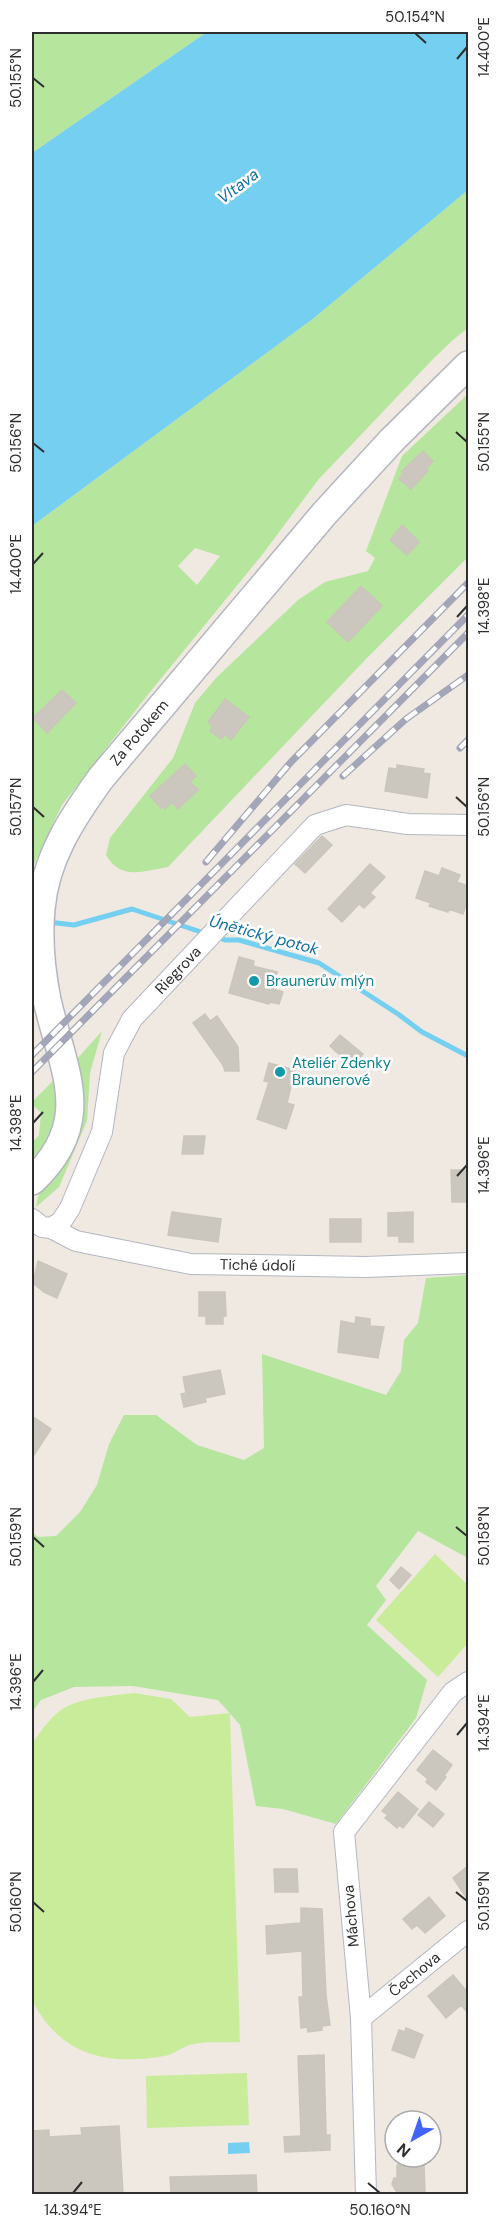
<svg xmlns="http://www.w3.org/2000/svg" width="500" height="2226" viewBox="0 0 500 2226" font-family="'DM Sans',sans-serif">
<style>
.green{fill:#b6e59e;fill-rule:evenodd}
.pitch{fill:#c9ec9a}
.water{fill:#75cff0}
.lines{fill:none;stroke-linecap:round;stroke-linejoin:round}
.stream{stroke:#75cff0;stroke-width:5}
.building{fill:#cbc7bf;stroke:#cbc5ba;stroke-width:1.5}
.minor-casing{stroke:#b4b7c1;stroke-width:22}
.secondary-casing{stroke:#b4b7c1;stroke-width:30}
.minor{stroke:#fff;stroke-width:20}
.secondary{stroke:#fff;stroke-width:27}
.rail-casing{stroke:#a3a6b8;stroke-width:7}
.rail{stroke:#fff;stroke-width:4.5;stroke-dasharray:14;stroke-linecap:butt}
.ticks{fill:none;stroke:#2e2e2e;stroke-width:2}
.culture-dot{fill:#0f9aa8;stroke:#fff;stroke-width:2}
.labels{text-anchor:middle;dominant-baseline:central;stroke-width:5;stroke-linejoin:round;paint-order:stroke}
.street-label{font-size:15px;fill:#2e2e2e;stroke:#fff}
.culture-label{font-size:15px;fill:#0d838f;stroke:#fff;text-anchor:start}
.water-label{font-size:16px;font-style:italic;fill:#0d6fa3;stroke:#fff}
.neatline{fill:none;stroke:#2e2e2e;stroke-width:2}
.ticks-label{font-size:15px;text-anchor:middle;fill:#2e2e2e}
</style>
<rect width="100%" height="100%" fill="#efe9e1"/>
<path class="green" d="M32,32H207L32,153Z
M468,190V328L454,339L434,358L318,480L262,555L146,697L62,805L32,868V526L314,318ZM195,548L220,556L197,585L178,566Z
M468,394V557L366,659L168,867C143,871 121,881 106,855L110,838L173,758L195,703L216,678L298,600L325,582L368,571L375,558L366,551L402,456Z
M102,1031L90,1073L87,1121L59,1187L36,1207C41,1175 66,1162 78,1136C89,1112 84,1083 77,1059Z
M58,1076L55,1130L32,1168V1143L39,1135L41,1113L32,1104V1102Z
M468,1275V1558L418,1531L376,1586L386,1600L367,1625L427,1680L416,1718L336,1824L283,1809L256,1806L240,1725L218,1700L133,1686L74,1687L41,1700L32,1712V1532L38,1537L56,1536L80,1512L97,1485L109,1444L124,1415H156L197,1445L244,1460L264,1448L262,1354L386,1395L401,1371L404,1340L418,1323L426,1278Z"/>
<path class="pitch" d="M435,1554L468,1585V1643L438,1677L376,1620Z
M134,1693L171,1699L190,1717L230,1713L240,2042C225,2043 209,2041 194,2044C183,2045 175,2055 164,2056C106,2066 60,2055 32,2000V1744C40,1732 51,1716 64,1708C84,1697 111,1696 134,1693Z
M247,2073L249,2125L147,2128L146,2076Z"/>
<path class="water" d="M207,32H468V190L314,318L32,526V153Z
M249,2142L250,2153L228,2154V2143Z"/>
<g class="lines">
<path class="stream" d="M48,922L74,925L132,909L207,934
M216,936L225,940H239L319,963L398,1014L422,1032L468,1056"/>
</g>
<path class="building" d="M423,451L433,461L426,469L428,471L411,489L399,479L403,474L401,472Z
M402,525L419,542L407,555L390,540Z
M361,586L382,606L348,642L327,622Z
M62,690L76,703L47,733L33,718Z
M225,699L249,717L231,740L225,734L221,739L210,731L213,726L208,722Z
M185,764L196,776L190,782L198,790L178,809L172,802L165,809L162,806L161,808L150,796Z
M397,765L424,769L423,773L430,774L427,798L385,791L389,768L397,769Z
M322,836L332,845L305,873L295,864Z
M370,864L385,877L370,893L375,897L364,908L359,904L342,922L328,909Z
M442,868L460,875L457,882L468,886V906L466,905L463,914L449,909L448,912L429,906L431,903L416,898L425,871L439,876Z
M239,957L254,961L253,966L277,972L273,989L283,992L279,1004L269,1002V1004L229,993Z
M205,1014L210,1021L217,1016L238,1047L239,1071H225L223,1065L193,1023Z
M340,1035L363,1054L352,1066L330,1046Z
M269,1063L295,1070L287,1103L294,1105L286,1129L257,1119L269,1082L264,1081Z
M184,1136H205L203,1154H182Z
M451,1170H468V1202H452Z
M172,1212L221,1219L218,1242L168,1235Z
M413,1212V1242H399V1236H388V1213Z
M330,1219H361V1242H330Z
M38,1261L67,1274L57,1298L44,1292L33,1283Z
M199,1292H225L226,1316H223V1324H206V1316H199Z
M356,1317L370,1319V1326L384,1327L378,1358L338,1352L341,1321L355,1324Z
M220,1370L225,1394L205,1398L206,1402L184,1407L181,1394L186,1393L183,1377Z
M32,1416L51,1429L32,1458Z
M401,1567L411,1575L399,1589L390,1580Z
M433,1750L452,1765L444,1776L446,1777L436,1790L426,1782L428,1779L417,1770Z
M398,1792L418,1809L403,1828L399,1825L397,1828L385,1818L388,1815L382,1811Z
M429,1802L444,1814L433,1827L418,1815Z
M468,1866V1900L453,1878Z
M274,1869H297L298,1892H275Z
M429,1897L445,1916L425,1933L417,1925L412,1929L403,1919Z
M301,1908L322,1909L326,1995L330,2025L322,2026V2030L308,2032L307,2027L301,2028L299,1997H303L302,1951L267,1954L266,1926L301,1923Z
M453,1975L468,1993V2013L461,2005L446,2018L428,1996Z
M406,2028L423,2035L414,2058L392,2050L399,2030L405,2032Z
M324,2055L326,2135H330V2150L285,2152L284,2137L301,2136L298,2056Z
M119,2126L123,2194H32V2131L49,2130V2137L82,2135L81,2128Z
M424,2164L425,2194H398V2191H396L392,2184L394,2178H397V2165Z
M256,2175L257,2194H171L170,2177Z"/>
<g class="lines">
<defs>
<g id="minor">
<path id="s1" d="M32,1219L42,1227L51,1228L61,1222L70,1208L102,1132L114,1053L132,1019L315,825L346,815L408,824L468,825"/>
<path id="s2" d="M51,1228L76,1241L191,1264L366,1267L468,1263"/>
<path id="s3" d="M361,2018L468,1931"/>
<path d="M366,2194L361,2018L344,1832L453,1692L468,1682"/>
</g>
<g id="secondary">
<path id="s4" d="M32,1181C96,1121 63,1071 47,1000C41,970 38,940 41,909C45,859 72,818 101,778L324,514L392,440L468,365"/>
</g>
</defs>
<use href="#minor" class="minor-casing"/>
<use href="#secondary" class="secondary-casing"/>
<use href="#minor" class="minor"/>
<use href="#secondary" class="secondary"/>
<defs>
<path id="rail" d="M460,748L468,740
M343,776L406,719L468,675
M206,862L291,762L468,583
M32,1055L468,615
M32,1072L468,633"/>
</defs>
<use href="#rail" class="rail-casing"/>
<use href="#rail" class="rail"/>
</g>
<path class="ticks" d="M415,33L426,43M457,59L467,47M33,78L44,87M456,432L467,442M33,443L44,452M33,564L43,553M457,617L467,606M456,797L467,807M33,807L44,817M33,1123L43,1112M457,1176L467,1165M456,1527L467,1536M33,1537L44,1547M33,1682L43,1670M457,1735L467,1723M456,1892L467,1901M33,1902L44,1912M368,2183L380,2193M73,2193L82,2182"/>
<g class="culture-dot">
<circle cx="254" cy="981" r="6"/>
<circle cx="280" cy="1072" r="6"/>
</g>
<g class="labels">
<g class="street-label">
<text stroke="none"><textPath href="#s4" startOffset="492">Za Potokem</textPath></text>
<text stroke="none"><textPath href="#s1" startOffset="318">Riegrova</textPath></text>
<text stroke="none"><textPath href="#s2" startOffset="212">Tiché údolí</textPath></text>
<text transform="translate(351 1916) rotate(-95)">Máchova</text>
<text stroke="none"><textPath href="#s3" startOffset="69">Čechova</textPath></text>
</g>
<g class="culture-label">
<text x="266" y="981">Braunerův mlýn</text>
<text x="292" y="1063">Ateliér Zdenky<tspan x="292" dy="17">Braunerové</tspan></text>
</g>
<g class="water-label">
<text transform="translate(238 186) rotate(-37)">Vltava</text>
<text transform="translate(264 935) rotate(15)">Únětický potok</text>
</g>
</g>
<rect width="500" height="2226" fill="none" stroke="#ffffff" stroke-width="66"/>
<g transform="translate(413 2139) rotate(220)"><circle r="28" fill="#ffffff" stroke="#ababab" stroke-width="1.5"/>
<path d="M0-4.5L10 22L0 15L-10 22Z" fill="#4264fb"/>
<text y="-9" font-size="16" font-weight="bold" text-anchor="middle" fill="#2e2e2e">N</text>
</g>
<rect x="33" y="33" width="434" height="2160" class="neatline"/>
<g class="ticks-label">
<text x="415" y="22">50.154°N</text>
<text transform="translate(484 47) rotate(-90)" y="5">14.400°E</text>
<text transform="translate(16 78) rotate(-90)" y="5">50.155°N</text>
<text transform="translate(484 442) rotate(-90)" y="5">50.155°N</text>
<text transform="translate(16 443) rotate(-90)" y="5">50.156°N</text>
<text transform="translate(16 564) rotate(-90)" y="5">14.400°E</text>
<text transform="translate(484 606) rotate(-90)" y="5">14.398°E</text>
<text transform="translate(484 807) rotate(-90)" y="5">50.156°N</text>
<text transform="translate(16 807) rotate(-90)" y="5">50.157°N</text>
<text transform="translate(16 1123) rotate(-90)" y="5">14.398°E</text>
<text transform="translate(484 1165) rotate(-90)" y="5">14.396°E</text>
<text transform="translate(484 1536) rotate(-90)" y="5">50.158°N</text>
<text transform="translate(16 1537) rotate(-90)" y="5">50.159°N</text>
<text transform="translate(16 1682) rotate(-90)" y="5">14.396°E</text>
<text transform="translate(484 1723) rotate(-90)" y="5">14.394°E</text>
<text transform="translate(484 1901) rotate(-90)" y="5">50.159°N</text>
<text transform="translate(16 1902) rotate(-90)" y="5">50.160°N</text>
<text x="73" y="2215">14.394°E</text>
<text x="380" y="2215">50.160°N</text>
</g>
</svg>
